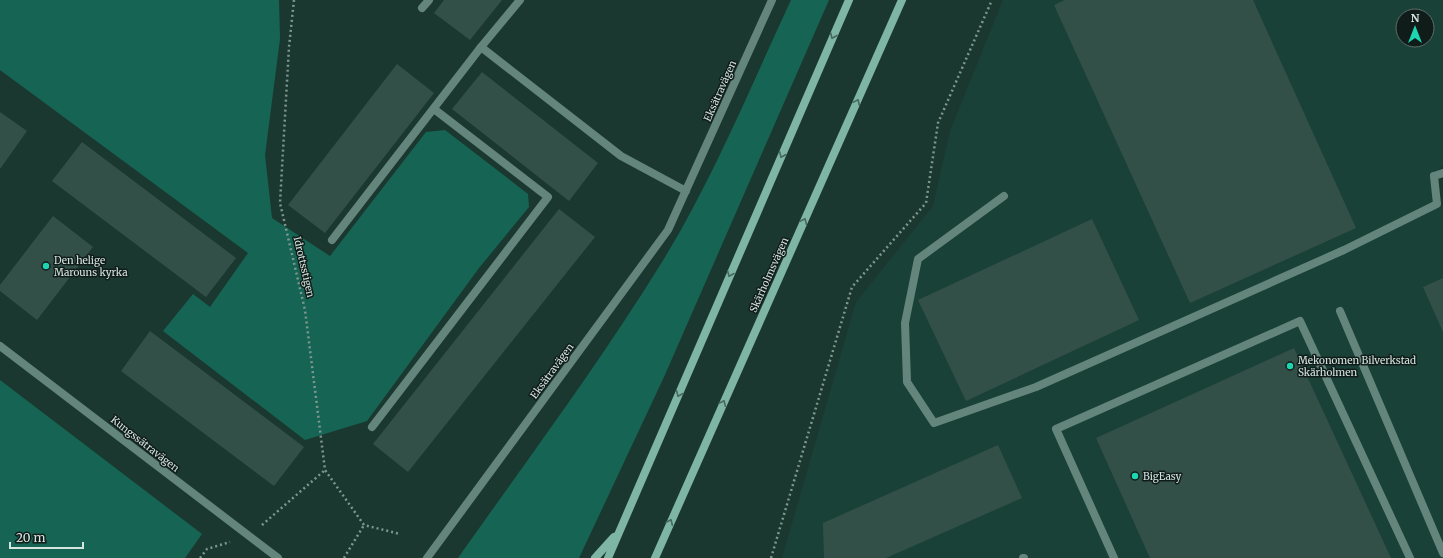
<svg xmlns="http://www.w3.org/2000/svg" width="1443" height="558" viewBox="0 0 1443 558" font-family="Merriweather,serif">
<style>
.built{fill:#194137;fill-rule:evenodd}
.green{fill:#166554}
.building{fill:#335048}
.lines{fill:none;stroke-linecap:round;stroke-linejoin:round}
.path{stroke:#809690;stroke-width:2.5;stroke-dasharray:2 3;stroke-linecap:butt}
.service{stroke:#64857b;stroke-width:8}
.minor{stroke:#64857b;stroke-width:8}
.tertiary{stroke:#64857b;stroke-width:8}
.secondary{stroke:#7eb5a5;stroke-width:8}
.oneway{stroke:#47685f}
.poi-dot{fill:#1dd5b1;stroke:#101c19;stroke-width:1.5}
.labels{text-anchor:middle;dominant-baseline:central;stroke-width:3;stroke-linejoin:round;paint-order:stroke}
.street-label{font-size:10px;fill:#d4e4df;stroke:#101c19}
.poi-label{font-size:10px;fill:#d4e4df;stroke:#101c19;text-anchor:start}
</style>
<rect width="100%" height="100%" fill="#1b3830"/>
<path class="built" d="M1003,0H1443V164L1434,176L1437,203L1443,207V558H782L856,302L933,206L950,131ZM1403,16H1427V40H1403Z"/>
<path class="green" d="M0,0H279L280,39L265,155L272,218L330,256L426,132L445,130L528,194L529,207L479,268L367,421L305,440L163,331L193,294L210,307L248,253L0,70Z
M791,0H829L664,377L579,558H458C527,460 599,364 662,262C713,179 750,88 791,0Z
M0,380L202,534L185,558H0Z"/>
<path class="building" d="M444,0H502L470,40L434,13Z
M1065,0H1253L1356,228L1190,303L1054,5Z
M397,64L434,93L325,233L288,205Z
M482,72L598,163L569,201L452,109Z
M0,112L27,131L0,169Z
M82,142L236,258L206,297L52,181Z
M559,209L595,237L408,472L373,444Z
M53,216L93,247L37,320L0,291V285Z
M1092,219L1139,320L966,401L918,300Z
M1443,278V332L1423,287Z
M150,331L304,447L274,486L121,371Z
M1294,348L1391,558H1150L1096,438Z
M998,445L1022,498L886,558H824L823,523Z"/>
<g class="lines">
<path class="path" d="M294,0L289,47L280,203L305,310L325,470L364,525L400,534
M262,525L325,470
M200,558L207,549L230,542
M344,558L364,525
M771,558L852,287L926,203L938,123L992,0"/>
<path class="service" d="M481,47L520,0
M1004,196L918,259L905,323L907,382L934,423L1036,387L1344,250L1437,204L1434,176
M1340,311L1443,553
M1023,558H1024
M1114,558L1056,429L1300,321L1410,558"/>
<path class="minor" d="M422,8L429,0
M1434,176L1443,173
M332,240L481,47L621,156L686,191
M0,346L278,558
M372,427L548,197L434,109"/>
<path class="tertiary" d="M427,558L668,230L772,0"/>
<path class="secondary" d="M595,558L614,537
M608,558L849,0
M655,558L902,0"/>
</g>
<defs><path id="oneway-chevron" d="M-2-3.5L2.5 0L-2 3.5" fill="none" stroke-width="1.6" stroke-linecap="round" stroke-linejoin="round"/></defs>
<g class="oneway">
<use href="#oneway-chevron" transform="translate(833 36) rotate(113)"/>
<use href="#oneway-chevron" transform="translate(857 102) rotate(-66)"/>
<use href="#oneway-chevron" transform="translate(782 155) rotate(113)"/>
<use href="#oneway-chevron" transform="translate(804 221) rotate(-66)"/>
<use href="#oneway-chevron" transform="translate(730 274) rotate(113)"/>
<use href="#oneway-chevron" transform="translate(679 394) rotate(113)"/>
<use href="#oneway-chevron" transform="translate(723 403) rotate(-66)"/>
<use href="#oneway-chevron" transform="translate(670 522) rotate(-66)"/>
</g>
<g class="poi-dot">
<circle cx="46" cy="266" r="4"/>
<circle cx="1290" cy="366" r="4"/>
<circle cx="1135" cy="476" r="4"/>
</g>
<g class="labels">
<g class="street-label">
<text transform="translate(720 91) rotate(-66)">Eksätravägen</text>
<text transform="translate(304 267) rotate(77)">Idrottsstigen</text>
<text transform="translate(769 275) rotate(-66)">Skärholmsvägen</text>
<text transform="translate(552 371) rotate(-54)">Eksätravägen</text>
<text transform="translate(145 444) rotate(38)">Kungssätravägen</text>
</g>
<g class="poi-label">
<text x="54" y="260">Den helige<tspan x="54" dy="12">Marouns kyrka</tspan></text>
<text x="1298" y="360">Mekonomen Bilverkstad<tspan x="1298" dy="12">Skärholmen</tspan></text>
<text x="1143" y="476">BigEasy</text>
</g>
</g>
<g transform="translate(1415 28)"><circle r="19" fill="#101c19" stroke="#5e6c68"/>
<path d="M0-3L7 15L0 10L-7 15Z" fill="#1dd5b1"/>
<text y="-6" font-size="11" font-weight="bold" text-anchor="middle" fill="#d4e4df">N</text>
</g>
<path d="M10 542v6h73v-6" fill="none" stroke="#d4e4df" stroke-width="2"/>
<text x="16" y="542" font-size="12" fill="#d4e4df" stroke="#101c19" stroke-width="3" paint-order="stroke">20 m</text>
</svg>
